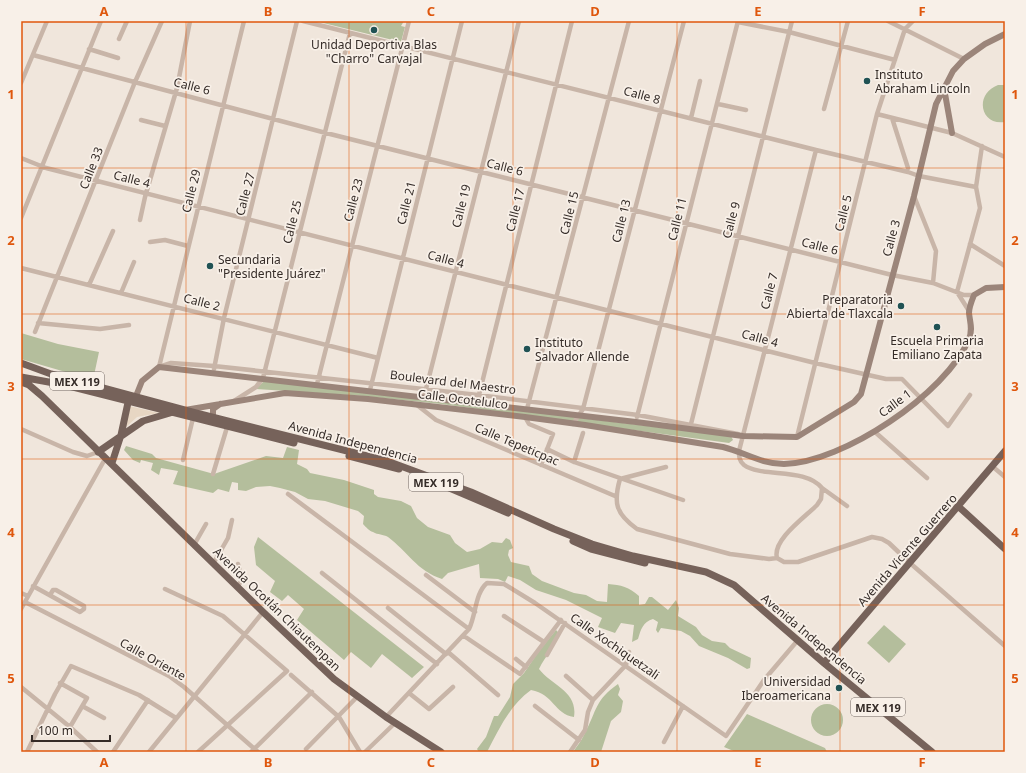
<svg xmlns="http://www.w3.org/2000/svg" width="1026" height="773" viewBox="0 0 1026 773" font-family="'Noto Sans',sans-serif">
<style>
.green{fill:#b4be9c}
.plaza{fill:#e7d6c3}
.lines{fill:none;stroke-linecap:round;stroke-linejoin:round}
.street{stroke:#c8b5a8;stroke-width:4.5}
.secondary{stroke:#9b857a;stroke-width:6}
.primary{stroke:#76625a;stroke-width:7}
.grid{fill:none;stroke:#df570d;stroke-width:1;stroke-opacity:0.55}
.poi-dot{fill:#205254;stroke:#f8f0e8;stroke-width:1.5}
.labels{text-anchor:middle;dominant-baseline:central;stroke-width:3.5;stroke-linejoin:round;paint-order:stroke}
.shield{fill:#f8f0e8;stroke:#706762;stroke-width:1}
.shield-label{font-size:11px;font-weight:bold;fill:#352c28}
.poi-label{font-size:12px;fill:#352c28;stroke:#f8f0e8;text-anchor:start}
.street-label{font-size:12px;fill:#352c28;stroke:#f8f0e8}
.neatline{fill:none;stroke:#df570d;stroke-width:1.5}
.grid-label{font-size:13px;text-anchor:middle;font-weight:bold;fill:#df570d}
</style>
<rect width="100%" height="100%" fill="#f0e6dc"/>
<path class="green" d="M315,21H404L401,26L405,27L401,42Z
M998,85H1005V122C980,126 974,94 998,85Z
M21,333L58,344L99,352L93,380L21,359Z
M265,380L731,436L733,440L729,443L441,404L363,396L256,389Z
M126,446L152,454L156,458L214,474L266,456L283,458L287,447L299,450L297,464L307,469L310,473L344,480L374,490V494L378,497L401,501L411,506L417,518L428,527L450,535L455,543L467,552L480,549L492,542L502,543L506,538L510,540L513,548L509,550L508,555L511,562L529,566L532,574L542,581L574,593L586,595L597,601L607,602L608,584C621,585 629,587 639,596V605L645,604L649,597H652L668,610L676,600L679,608L678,616L696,627L702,635L712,641L725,643L730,648L751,658L750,668L747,669L728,658L699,646L690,636L681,631L661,628L658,633L656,630L658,622L653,619C643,622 641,629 638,639L632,642L634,625L621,623L615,633L598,627L602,618L566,600L536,590L520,580L508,576L505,582L498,579L480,578L479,564L448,573L442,579C417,571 407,551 388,537C383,534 378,535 373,532C369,531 366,527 363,524L364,516L358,511L325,501L308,499L295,492L280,488L270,486L256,487L246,491L238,490V483L232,482L229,492L218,489L213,493L173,484L178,471L161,468L159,475L151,470L153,463L141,460L140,463L133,460L124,450Z
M258,537L424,667L412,678L382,654L371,668L351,652L344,660L297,620L304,609L288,595L282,601L270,592L275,581L256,565L254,547Z
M884,625L906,644L889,663L867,643Z
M556,630L559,633C556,647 545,656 539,669C552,686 578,691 574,717C554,714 554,694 531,690C510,705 499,729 487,752H479L477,749L486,737L494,716H498L510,697L513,684L524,673L539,651Z
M618,684L620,689L618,695L623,701L621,712L611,721L601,752H573C577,746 582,740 585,733C597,710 595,700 618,684Z
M811 720a16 16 0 1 1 32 0a16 16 0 1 1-32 0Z
M747,714L825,748L827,752H736L724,747Z"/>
<path class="plaza" d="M129,406L159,413L137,417L125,428Z"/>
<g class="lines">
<path class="street" d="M303,21L816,150L908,172L919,176L976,187
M888,21L964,59
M738,22L789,32L895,60
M119,39L127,21
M89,49L118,58
M33,55L326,133L892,275L933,283L964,295H974
M21,83L47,21
M718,104L746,110
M824,109L848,21
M877,114L952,133L1005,157
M691,118L700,81
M892,118L908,168
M141,120L165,126
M816,150L739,451C739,456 739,461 744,465C762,478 805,467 822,488L821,499L817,505C805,517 772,540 777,558L784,562H798L872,537L882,539L889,543L910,563L1005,646
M21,158L46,168L815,363L886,379H902L948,426L970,395
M914,196L936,251L933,283
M21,218L101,21
M140,220L145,197L177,88L190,21
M150,242L165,240L188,246
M970,244L1005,266
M21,268L378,358
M89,285L113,231
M121,293L134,262
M969,311L957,292L980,208L976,187L982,146
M38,323L100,329L129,325
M35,332L135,82L162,21
M159,367L171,363L214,366L478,395L638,415L738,434
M159,367L244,21
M214,369L224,318L297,21
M317,384L409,21
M370,390L462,21
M424,397L519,21
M234,401L256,387L263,378L350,33
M477,403L572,21
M417,405L436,420L615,496
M527,409L629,21
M525,417L529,424L553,434L541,465
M637,417L738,21
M573,424L583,409L684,21
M691,424L792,21
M21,429L73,452L87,456L98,452
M875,432L927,478
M797,437L877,114L905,29L913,21
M547,449L574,462L683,500
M183,460L193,418
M574,462L583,433
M992,466L1005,477
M213,474L228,424
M620,479C613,503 616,514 637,529L730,554L769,559L777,558
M620,479L666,467
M822,488L847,506
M288,494L469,629
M194,545L206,524
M213,564L228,538L232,520
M322,573L437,664
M426,575L475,612
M33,586L80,612L84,609V606L56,590H53L50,595
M237,587L242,580L238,564
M165,589L223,616L287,671L198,752
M21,593L28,596
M25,602L169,676L184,687L258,752
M388,608L446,654
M21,609L105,459
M504,616L544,642
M464,636L520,674L561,620
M448,652L498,695
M547,655L565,623
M516,659L526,667
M291,675L339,717L360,752
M566,676L593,700
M60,683L87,698L70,727
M21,687L70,727L97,752
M409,693L429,709L453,687
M535,706L579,740
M84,707L104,718
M386,717L469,629C476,615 475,593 487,583L504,584L535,603L726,736L764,680L798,640
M664,742L683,706
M306,749L357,697
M27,752L55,694L71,666L139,695L176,718
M113,752L148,700
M149,752L263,612
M251,752L312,692
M365,752L395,723
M570,752L585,730L588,712L593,700L626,665L629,652"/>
<path class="secondary" d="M944,88L952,133
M134,401L142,381L159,367L636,422L743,436L797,437L854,402L861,394L914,196L936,104L953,71L964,59L985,44L1005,34
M185,410L285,393L368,399L525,417L585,425L723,447C744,452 761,464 784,464C842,463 946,394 969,339C973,330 970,322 969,313C969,307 972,300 974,295L986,288L1005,287
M213,417V409L220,404"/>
<path class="primary" d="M21,363L51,374L192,412L387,461L471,492L554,529L592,544L633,556L706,572L734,585L824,663L932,752
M21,377L65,385L294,443
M21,382L29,385L42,396L263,612L334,679L386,717L441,752
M98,452L143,421L170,413
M349,456L399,469
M112,463L121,435L129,398
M440,484L508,513
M959,507L1005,549
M573,541L591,549L645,563
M824,663L1005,451"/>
</g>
<path class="grid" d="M186,21V752M349,21V752M513,21V752M677,21V752M840,21V752M21,168H1005M21,314H1005M21,459H1005M21,605H1005"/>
<g class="poi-dot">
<circle cx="374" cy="30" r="4"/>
<circle cx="867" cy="81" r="4"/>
<circle cx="210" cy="266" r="4"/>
<circle cx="901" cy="306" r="4"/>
<circle cx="937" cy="327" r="4"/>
<circle cx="527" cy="349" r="4"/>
<circle cx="839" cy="688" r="4"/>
</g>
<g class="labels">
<g class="shield">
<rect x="50" y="372" width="54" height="18" rx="3"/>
<rect x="409" y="473" width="54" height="18" rx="3"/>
<rect x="851" y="698" width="54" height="18" rx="3"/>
</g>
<g class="shield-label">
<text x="77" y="381">MEX 119</text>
<text x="436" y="482">MEX 119</text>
<text x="878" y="707">MEX 119</text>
</g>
<g class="poi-label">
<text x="374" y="44" text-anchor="middle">Unidad Deportiva Blas<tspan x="374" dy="14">"Charro" Carvajal</tspan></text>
<text x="875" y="74">Instituto<tspan x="875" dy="14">Abraham Lincoln</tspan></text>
<text x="218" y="259">Secundaria<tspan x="218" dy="14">"Presidente Juárez"</tspan></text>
<text x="893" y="299" text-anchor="end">Preparatoria<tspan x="893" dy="14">Abierta de Tlaxcala</tspan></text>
<text x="937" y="340" text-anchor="middle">Escuela Primaria<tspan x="937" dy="14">Emiliano Zapata</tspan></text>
<text x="535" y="342">Instituto<tspan x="535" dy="14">Salvador Allende</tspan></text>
<text x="831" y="681" text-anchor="end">Universidad<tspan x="831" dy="14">Iberoamericana</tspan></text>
</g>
<g class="street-label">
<text transform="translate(192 86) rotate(14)">Calle 6</text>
<text transform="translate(642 95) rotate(15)">Calle 8</text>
<text transform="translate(505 167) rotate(14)">Calle 6</text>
<text transform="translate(91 168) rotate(-68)">Calle 33</text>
<text transform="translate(132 179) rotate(14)">Calle 4</text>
<text transform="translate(191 191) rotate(-76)">Calle 29</text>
<text transform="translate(245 194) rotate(-75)">Calle 27</text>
<text transform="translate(353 200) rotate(-75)">Calle 23</text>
<text transform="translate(406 203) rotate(-76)">Calle 21</text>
<text transform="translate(461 206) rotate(-76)">Calle 19</text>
<text transform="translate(515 210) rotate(-76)">Calle 17</text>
<text transform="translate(569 213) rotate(-76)">Calle 15</text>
<text transform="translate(843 213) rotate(-76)">Calle 5</text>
<text transform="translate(677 219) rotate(-76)">Calle 11</text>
<text transform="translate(731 220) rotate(-75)">Calle 9</text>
<text transform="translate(621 221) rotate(-76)">Calle 13</text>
<text transform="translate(292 222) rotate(-76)">Calle 25</text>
<text transform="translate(891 238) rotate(-75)">Calle 3</text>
<text transform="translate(820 246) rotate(14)">Calle 6</text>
<text transform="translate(446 259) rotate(15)">Calle 4</text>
<text transform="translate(769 291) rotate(-76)">Calle 7</text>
<text transform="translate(202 302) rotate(14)">Calle 2</text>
<text transform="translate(760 338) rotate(15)">Calle 4</text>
<text transform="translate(453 382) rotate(7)">Boulevard del Maestro</text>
<text transform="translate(463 399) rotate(7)">Calle Ocotelulco</text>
<text transform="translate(895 403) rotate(-37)">Calle 1</text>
<text transform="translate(353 442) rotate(15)">Avenida Independencia</text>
<text transform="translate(517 444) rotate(23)">Calle Tepeticpac</text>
<text transform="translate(907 550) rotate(-49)">Avenida Vicente Guerrero</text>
<text transform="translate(277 609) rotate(44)">Avenida Ocotlán Chiautempan</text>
<text transform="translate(814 639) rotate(40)">Avenida Independencia</text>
<text transform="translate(615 646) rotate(35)">Calle Xochiquetzali</text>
<text transform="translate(153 659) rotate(29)">Calle Oriente</text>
</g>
</g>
<rect width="1026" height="773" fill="none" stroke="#f8f0e8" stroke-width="44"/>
<path d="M32 735v6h78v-6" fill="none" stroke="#352c28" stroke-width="2"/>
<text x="38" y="735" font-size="12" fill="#352c28" stroke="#f8f0e8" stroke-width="3" paint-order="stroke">100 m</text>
<rect x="22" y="22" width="982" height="729" class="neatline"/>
<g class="grid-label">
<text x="104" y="16">A</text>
<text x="268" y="16">B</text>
<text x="431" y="16">C</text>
<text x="595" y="16">D</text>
<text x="758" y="16">E</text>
<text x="922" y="16">F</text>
<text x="11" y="99">1</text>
<text x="1015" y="99">1</text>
<text x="11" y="245">2</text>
<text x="1015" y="245">2</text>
<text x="11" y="391">3</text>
<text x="1015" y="391">3</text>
<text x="11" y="537">4</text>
<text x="1015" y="537">4</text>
<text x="11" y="683">5</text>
<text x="1015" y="683">5</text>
<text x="104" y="767">A</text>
<text x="268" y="767">B</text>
<text x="431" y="767">C</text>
<text x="595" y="767">D</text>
<text x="758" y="767">E</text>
<text x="922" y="767">F</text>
</g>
</svg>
